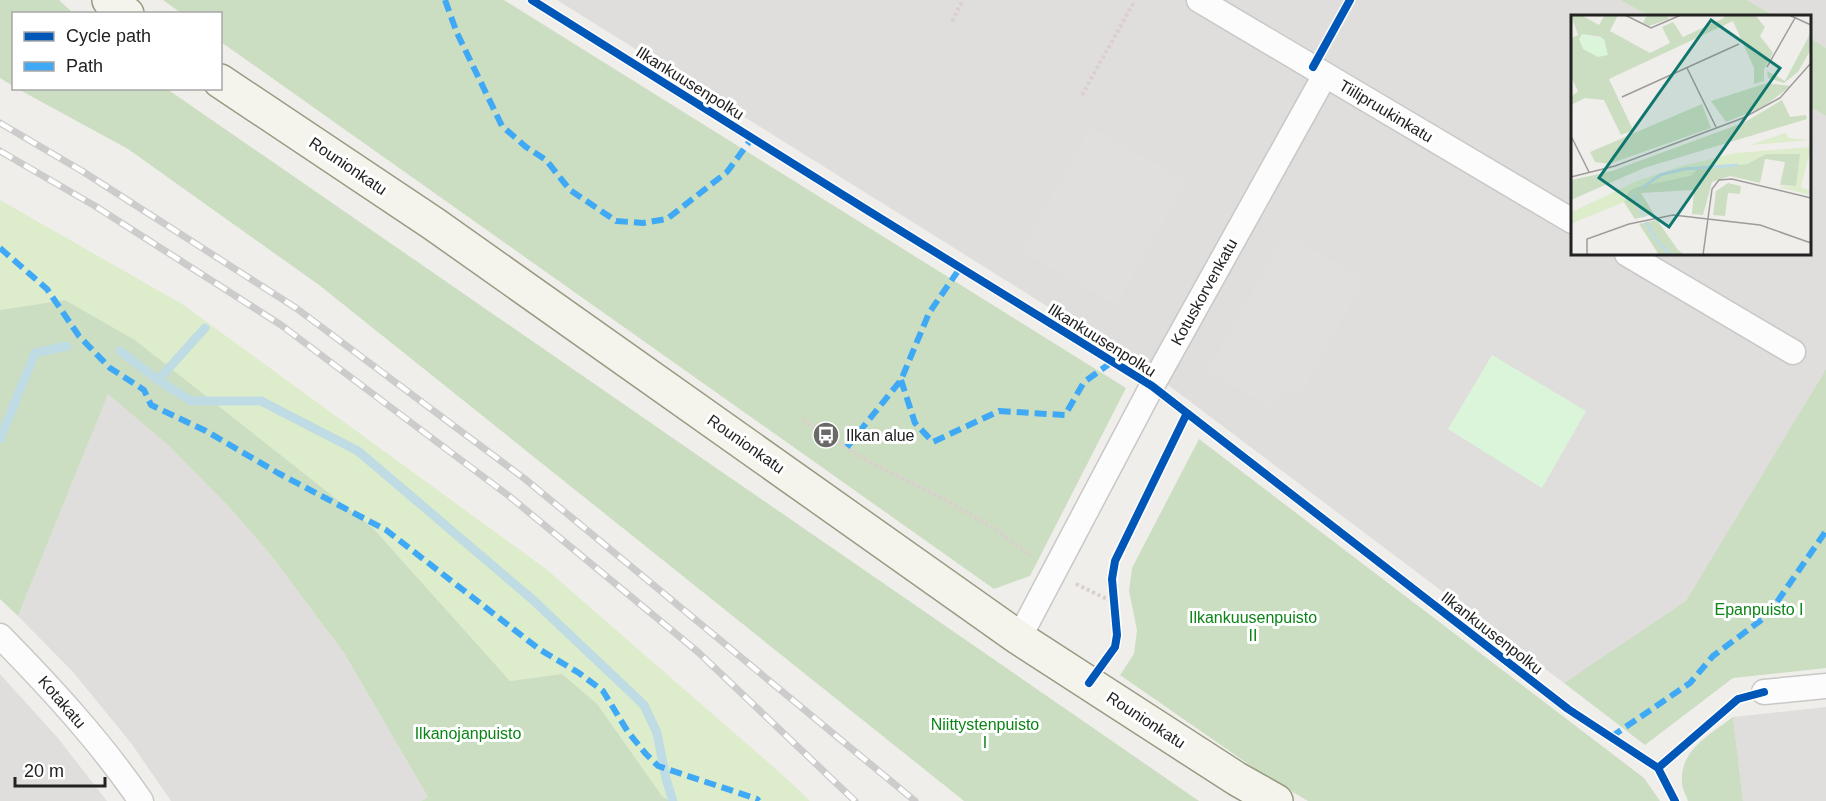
<svg xmlns="http://www.w3.org/2000/svg" width="1826" height="801" viewBox="0 0 1826 801" font-family="Helvetica,sans-serif">
<style>
.residential{fill:#dfdedc}
.grass{fill:#ddeccb}
.forest{fill:#cbdec1}
.park{fill:#daf5da}
.parking{fill:#e0dfde}
.lines{fill:none;stroke-linecap:round;stroke-linejoin:round}
.stream{stroke:#bfdbe3;stroke-width:9}
.minor-casing{stroke:#c9c8c7;stroke-width:27}
.secondary-casing{stroke:#999a82;stroke-width:36}
.path{stroke:#dccecd;stroke-width:4;stroke-dasharray:3 3;stroke-linecap:butt}
.minor{stroke:#fdfcfc;stroke-width:24}
.secondary{stroke:#f4f4ed;stroke-width:33}
.rail-casing{stroke:#ccc;stroke-width:7}
.rail{stroke:#fff;stroke-width:4.5;stroke-dasharray:14;stroke-linecap:butt}
.quiet{stroke:#3fa9f5;stroke-width:6;stroke-dasharray:12 6;stroke-linecap:butt}
.cycleway-casing{stroke:#fff;stroke-width:11}
.cycleway{stroke:#0057b8;stroke-width:8}
.labels{text-anchor:middle;dominant-baseline:central;stroke-width:6;stroke-linejoin:round;paint-order:stroke}
.street-label{font-size:16px;fill:#222;stroke:#fff}
.poi-label{font-size:16px;fill:#222;stroke:#fff;text-anchor:start}
.park-label{font-size:16px;fill:#0c8416;stroke:#fff}
.inset-river{fill:none;stroke:#bfdbe3;stroke-width:3}
.inset-road{fill:none;stroke:#9e9c9b;stroke-width:1.5}
.view{fill:#0f766e;fill-opacity:0.15;stroke:#0f766e;stroke-width:3}
.inset-edge{fill:none;stroke:#222;stroke-width:3}
</style>
<rect width="100%" height="100%" fill="#f0eeeb"/>
<path class="residential" d="M557,0H1620L1649,16H1572V254H1810V107L1826,116V369L1686,602L1564,683L1143,366Z
M1747,0H1826V48L1810,38V16H1774Z
M108,393L168,445L230,508L270,554L344,653L428,797L421,801H171L131,743L73,672L18,616Z
M0,674L57,737L107,801H0Z
M1826,707V801H1743L1733,717Z"/>
<path class="grass" d="M0,200L182,304L546,569L786,778L810,801H670L662,796L562,674L510,681L372,527L135,340L65,300L0,310Z"/>
<path class="forest" d="M0,0H59L73,13L14,14L13,86L0,78Z
M163,0H504L1126,388L1030,576L994,589L221,42L220,14L181,13Z
M1620,0H1747L1774,16H1649Z
M1810,38L1826,48V116L1810,107Z
M18,89H167L1199,801H964L319,285L128,149Z
M65,300L135,340L372,527L510,681L562,674L597,704L662,796L670,801H421L428,797L344,653L270,554L230,508L168,445L108,394L18,616L0,599V310Z
M1826,369V668L1733,678L1645,745L1564,683L1686,601Z
M1199,439L1644,778L1660,801H1308L1264,775L1120,675L1134,654L1137,630L1129,591L1132,568Z
M1733,717L1743,801H1688C1686,795 1682,788 1682,783C1679,750 1711,734 1733,717Z"/>
<path class="park" d="M1492,355L1586,411L1542,488L1448,429Z"/>
<path class="parking" d="M1091,127L1186,181L1116,305L1021,251Z
M1285,234L1365,279L1298,398L1283,390L1272,408L1207,371Z"/>
<g class="lines">
<path class="stream" d="M120,351L158,380L205,328
M158,380L191,401H261L358,451L532,599L644,705L657,733L666,779L673,801
M0,439L35,353L67,346"/>
<defs>
<path id="minor" d="M1199,0L1572,221
M1627,254L1793,352
M0,636C51,688 100,741 141,801
M1019,638L1152,386L1325,75
M1764,692L1826,686"/>
<path id="secondary" d="M109,0L127,14
M220,81L434,224L1019,638L1237,779L1276,801"/>
</defs>
<use href="#minor" class="minor-casing"/>
<use href="#secondary" class="secondary-casing"/>
<path class="path" d="M952,21L963,0
M1082,95L1134,2
M803,420L871,463L934,494L995,529L1031,556
M1076,584L1113,602"/>
<use href="#minor" class="minor"/>
<use href="#secondary" class="secondary"/>
<defs>
<path id="rail" d="M0,123L82,171L296,308L525,479L915,801
M0,151L95,206L281,325L509,496L698,652L855,801"/>
</defs>
<use href="#rail" class="rail-casing"/>
<use href="#rail" class="rail"/>
<path class="quiet" d="M445,0L457,33L502,126L526,147L546,160L570,190L616,221L643,223L667,219L727,172L752,138
M0,248L47,289L79,336L110,368L144,390L151,405L206,431L278,473L386,530L539,649L579,673L603,691L628,732L646,754L658,766L757,799L759,801
M901,380L915,423L933,442L999,411L1065,415L1084,382L1112,362
M847,447L901,380L929,313L960,268
M1611,737L1690,683L1713,656L1768,615L1826,531"/>
<defs>
<path id="cycleway" d="M532,0L867,210L1152,386L1568,709L1658,768L1675,801
M1313,67L1350,0
M1089,683L1115,647L1117,635L1112,579L1115,561L1187,413
M1658,768L1738,699L1764,692"/>
</defs>
<use href="#cycleway" class="cycleway-casing"/>
<use href="#cycleway" class="cycleway"/>
</g>
<defs>
<symbol id="bus-disc" viewBox="-11 -11 22 22"><circle r="9.5" fill="#6a6968" stroke="#fff"/><path d="M-5-6H5V4H4V6H2V4H-2V6H-4V4H-5ZM-3.5-4V0h7V-4ZM-3.5 1.2v1.5H-2V1.2ZM2 1.2v1.5H3.5V1.2Z" fill="#fff"/></symbol>
</defs>
<g fill-rule="evenodd">
<use href="#bus-disc" x="811" y="420" width="30" height="30"/>
</g>
<g class="labels">
<g class="street-label">
<text transform="translate(690 83) rotate(32)">Ilkankuusenpolku</text>
<text transform="translate(1386 111) rotate(31)">Tiilipruukinkatu</text>
<text transform="translate(348 166) rotate(34)">Rounionkatu</text>
<text transform="translate(1204 292) rotate(-61)">Kotuskorvenkatu</text>
<text transform="translate(1102 340) rotate(32)">Ilkankuusenpolku</text>
<text transform="translate(746 444) rotate(35)">Rounionkatu</text>
<text transform="translate(1492 633) rotate(38)">Ilkankuusenpolku</text>
<text transform="translate(62 702) rotate(49)">Kotakatu</text>
<text transform="translate(1146 720) rotate(33)">Rounionkatu</text>
</g>
<g class="poi-label">
<text x="846" y="435">Ilkan alue</text>
</g>
<g class="park-label">
<text x="1759" y="609">Epanpuisto I</text>
<text x="1253" y="617">Ilkankuusenpuisto<tspan x="1253" dy="18">II</tspan></text>
<text x="985" y="724">Niittystenpuisto<tspan x="985" dy="18">I</tspan></text>
<text x="468" y="733">Ilkanojanpuisto</text>
</g>
</g>
<g transform="translate(1571 15)">
<rect width="240" height="240" fill="#f0eeeb"/>
<path d="M214,118L218,123L240,125L179,130ZM240,132L230,172L239,176L238,180L208,172L225,171L229,139H195L176,149L126,154L119,161L58,176L53,187L0,209V198L7,194L66,166L111,151L165,138Z" fill="#ddeccb"/>
<path d="M0,0H10L28,10L34,0H47L39,16L79,38L99,28L91,12L102,7L112,22L153,3L152,0H184L194,12L189,21L202,38L193,54V66L183,69V53L162,6L38,64L62,115L50,120L33,85L14,83L0,90V82L7,76L0,62V23L7,20ZM11,19L30,22L33,41L21,37ZM76,0H96L98,4L78,11L72,8ZM240,17V34L227,57L213,68L197,63L196,56L214,66ZM196,68L220,71L192,92L155,107L140,86ZM211,85L219,102L235,100L236,104L73,153L0,185V165L41,156L174,107ZM131,89L140,113L38,149L24,147L19,137ZM195,139H229L225,171L209,170L214,147L194,144L189,168L159,161L141,167L132,200L121,199L123,175L70,178L83,199L64,204L53,187L58,176L66,172L119,161L126,154L176,149ZM157,168L170,171L169,179L157,178L154,201L142,200L145,176ZM86,205L107,235L114,240H88L68,209Z" fill="#cbdec1" fill-rule="evenodd"/>
<path d="M11,19L33,24L37,40L27,42L12,34L8,24Z" fill="#daf5da"/>
<path class="inset-river" d="M71,173L89,160L113,154L167,150M63,179L73,202M75,207L88,229L101,240"/>
<path class="inset-road" d="M54,0L80,13L110,0M218,0L240,10M196,52L224,3M116,53L145,112M51,82L168,29M0,121L18,157M0,162L44,151L172,103L209,83L240,48M16,240V224L58,209L102,200L189,210L240,228M132,240L141,174L148,165L161,164L240,183"/>
<path class="view" d="M140,5L209,53L98,212L28,163Z"/>
<rect width="240" height="240" class="inset-edge"/>
</g>
<rect x="12" y="12" width="210" height="78" fill="#ffffff" stroke="#a7a7a7" stroke-width="1.5"/>
<rect x="24" y="32" width="30" height="9" fill="#0057b8" stroke="#a7a7a7" stroke-width="1.5"/>
<text x="66" y="42" font-size="18" fill="#222222">Cycle path</text>
<rect x="24" y="62" width="30" height="9" fill="#3fa9f5" stroke="#a7a7a7" stroke-width="1.5"/>
<text x="66" y="72" font-size="18" fill="#222222">Path</text>
<path d="M15 777v9h90v-9" fill="none" stroke="#222222" stroke-width="3"/>
<text x="24" y="777" font-size="18" fill="#222222" stroke="#ffffff" stroke-width="4.5" paint-order="stroke">20 m</text>
</svg>
